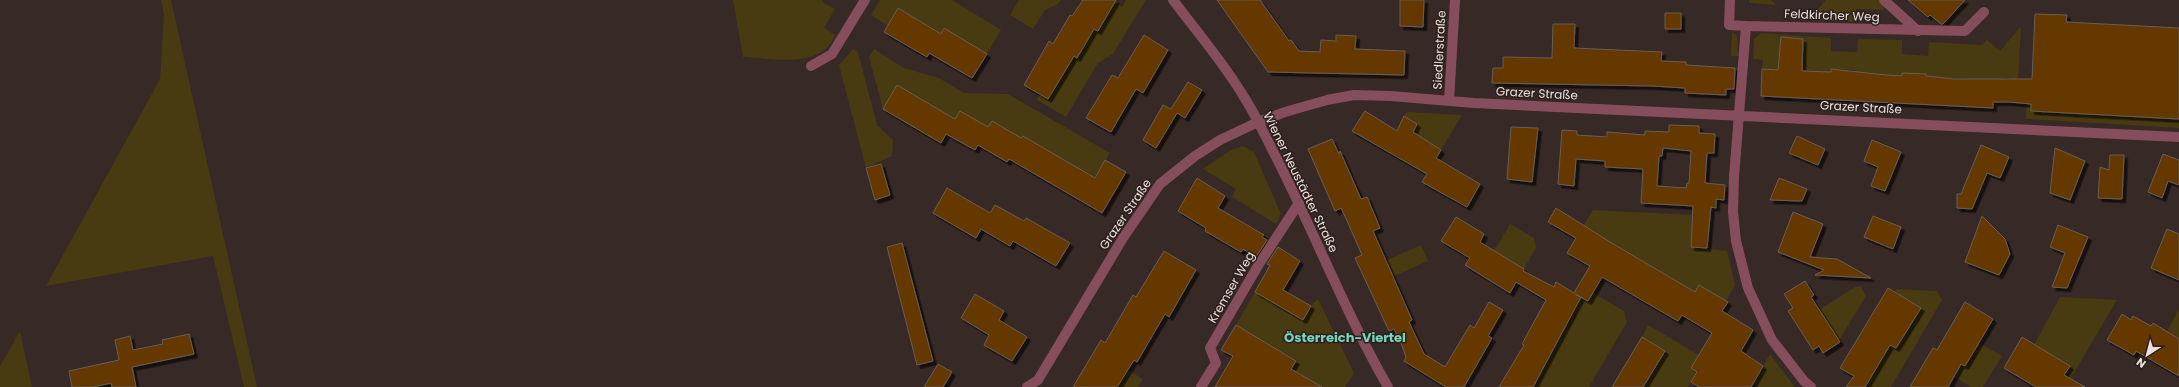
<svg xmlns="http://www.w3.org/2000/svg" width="2179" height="387" viewBox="0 0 2179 387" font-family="Poppins,sans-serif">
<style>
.green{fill:#483a11}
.building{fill:#653704;stroke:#695e54;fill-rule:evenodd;filter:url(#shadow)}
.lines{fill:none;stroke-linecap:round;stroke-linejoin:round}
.street{stroke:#864e5c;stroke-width:10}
.labels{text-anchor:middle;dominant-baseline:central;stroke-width:3;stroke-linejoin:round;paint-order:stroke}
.street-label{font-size:12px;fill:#eae0de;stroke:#2c1f1c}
.neighbourhood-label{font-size:13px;font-weight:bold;fill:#76d6bc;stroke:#2c1f1c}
</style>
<defs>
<filter id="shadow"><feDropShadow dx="3.5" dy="3.5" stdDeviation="0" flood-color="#0009"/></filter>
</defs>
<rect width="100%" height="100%" fill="#362926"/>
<path class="green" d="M161,0H171L257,387H244L213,256L46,286L160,79L164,15Z
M733,0H823L822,2L835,9L824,28L835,35C822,70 772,58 743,57Z
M880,0H952L1001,30L987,54L944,29L941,34L899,8L888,26L871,15Z
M1019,0H1061L1058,4L1045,10L1033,29L1010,15Z
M1126,0H1146L1113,54L1098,63L1066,117L1037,100L1040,94L1048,99L1074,55L1078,58L1094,29L1098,31L1115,2L1122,7Z
M1749,0H1771L1776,5L1749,3Z
M1826,0H1879L1884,4L1883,10L1856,9V22L1808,20Z
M2021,26L2018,86H2010V78H2003L2002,83L1994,80L1926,77V74L1903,73L1902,76L1855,73V70L1831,69V72L1762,69L1763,60L1753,59L1754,39L1761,33L1831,38V51L1857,52L1858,39L1902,40V54L1928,56L1929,42L1982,45L1987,40L2000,51Z
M1732,32L1737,35L1738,56H1731Z
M853,49L858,52L877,125L893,140L892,156L866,168L839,65Z
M874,49L904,68L939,78L964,93L1008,94L1110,153L1094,178L1023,136L1021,138L992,121L988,128L960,111L955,119L897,85L883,109L869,57Z
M2027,94L2032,95L2031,111L2179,119V128L2026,119Z
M1407,112L1462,115L1441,150L1413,132L1417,124L1404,116Z
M1243,146L1254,152L1281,214L1276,224L1232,197L1236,189L1203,169L1231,150Z
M1593,210L1693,215L1691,247L1727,251L1735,285L1726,301L1695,292L1602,237L1577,236Z
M1510,224L1534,238L1536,248L1524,269L1494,251Z
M1421,245L1428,261L1392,277L1385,261Z
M1855,287H1861L1866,296L1837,344L1819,310Z
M1897,289L1937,291L1942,300L1891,387H1870L1867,383L1889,344L1896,348L1904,334L1907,318L1914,321L1921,308L1895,292Z
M1255,292L1303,320L1311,306L1318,299L1354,373L1345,387H1313L1291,369L1296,360L1236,325Z
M1593,293L1624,311L1627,322L1589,387H1533L1581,297L1588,301Z
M2060,297L2117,300L2071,378L2065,374L2070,366L2034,345Z
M2179,309V339L2167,331Z
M1648,325L1699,355L1697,372L1688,387H1643L1665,351L1642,337Z
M20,331L32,387H0V366Z
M1979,343L2002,356L1983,387H1971L1953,376L1961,364L1965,366Z
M1770,354L1794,386V387H1759L1753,384Z
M1128,370L1143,379L1138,387H1117Z"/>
<path class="building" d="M1083,0H1116L1098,31L1094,29L1077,58L1074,56L1048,99L1024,85L1049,41L1053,44L1070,15L1072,16Z
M1217,0H1260L1289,41L1291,40L1299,51L1320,52L1321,40L1336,41V35L1356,36L1355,49L1405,51L1404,75L1268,72Z
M1400,0H1424L1423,27L1400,26Z
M1908,0H1965L1943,24H1941L1930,15L1928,17Z
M898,8L941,34L944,28L987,54L972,78L929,53L927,57L884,32Z
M1665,13H1681V29H1665Z
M2035,14L2067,15L2066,22L2179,28V119L2031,111V104L2009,102H1993V108L1761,96L1762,69L1778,70L1781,37L1803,39L1802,71L1831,72V69L1886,75L1902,76V73L1926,74V76L1954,79H2032Z
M1553,24H1575L1574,48L1662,52L1661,61L1686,62V65L1735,68L1734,89H1726V95L1685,93V88L1652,86L1492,83L1493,68H1503V57L1552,58Z
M1144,35L1168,50L1143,93L1136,89L1111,132L1086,118L1112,75L1118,78Z
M1188,82L1202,90L1185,118L1177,113L1156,148L1143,140L1163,105L1171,109Z
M897,85L955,119L960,111L988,127L992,121L1021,138L1023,136L1095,178L1105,160L1126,172L1102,213L1009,159L1007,162L978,145L975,150L946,134L941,143L883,109Z
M1365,111L1397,131L1404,116L1417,124L1413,132L1441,150L1436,158L1480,184L1467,207L1422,182L1427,174L1352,131Z
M1669,125L1699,126V133L1715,134L1714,153H1707L1705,183L1725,185L1724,200L1716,199V208L1711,207L1707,248L1691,247L1693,206L1641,203L1643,169L1605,167V161L1576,159L1574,186L1558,184L1562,130L1577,131V135L1607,137V132L1645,135V131L1669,132ZM1663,148L1691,151L1689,183H1687L1686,188L1657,186L1659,156H1662Z
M1511,127L1538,128L1532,182L1507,179Z
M1797,136L1825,149L1818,165L1789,153Z
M1332,139L1339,154L1340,151L1361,199L1367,197L1380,228L1373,231L1412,320L1409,322L1424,354L1445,367L1470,325L1474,328L1489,302L1503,310L1488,336L1492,338L1464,387H1446L1404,361L1406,357L1401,343L1394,329L1389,331L1355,258L1362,255L1348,223L1341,208L1335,211L1308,149Z
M1872,140L1901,152L1885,191L1871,186L1878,167L1864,161Z
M1981,145L2009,157L2000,178L1987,173L1972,209L1957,208V194H1961Z
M2055,148L2085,161L2070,200L2050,193Z
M2163,154L2179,160V185L2168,181L2162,198L2148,192Z
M2110,155H2124L2122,199L2098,198L2100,167L2109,170Z
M881,164L890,195L875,200L866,168Z
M1197,178L1225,196L1218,208L1264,235L1262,237L1267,240L1256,257L1243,249L1241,252L1205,231L1206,228L1178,211Z
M1779,178L1807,189L1802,201L1770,200Z
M947,188L990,213L995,205L1024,221L1026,218L1070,243L1056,266L1013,241L1010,246L981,229L976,238L933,213Z
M1556,208L1610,242L1695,292L1699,285L1728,302L1722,311L1753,330L1741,351L1763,366L1751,387H1699L1691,382L1697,372L1691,368L1712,333L1682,315L1678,321L1602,277L1588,301L1575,294L1581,297L1533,387H1499L1524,345L1522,344L1546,300L1516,282L1510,293L1465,265L1470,258L1441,241L1456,217L1484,234L1480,242L1524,269L1523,271L1554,287L1556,282L1574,293L1590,266L1567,253L1576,238L1548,222Z
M1793,212L1823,224L1810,257L1837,259L1871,278L1815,275L1824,270L1778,252Z
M1873,216L1901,227L1893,249L1864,237Z
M1982,216L2005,239L2010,254L1999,275L1965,262Z
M2058,225L2088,237L2067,288L2052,287L2065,253L2050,247Z
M2167,229L2179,234V280L2151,268Z
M902,243L933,361L917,365L887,247Z
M1278,247L1300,261L1283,290L1311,306L1303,320L1255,292L1270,265L1267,264Z
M1164,251L1196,270L1169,317L1165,314L1137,362L1134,360L1117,387H1073L1101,340L1105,343L1133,295L1136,297Z
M1805,281L1814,295L1811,297L1840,342L1823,353L1819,346L1813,350L1788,311L1793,308L1784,294Z
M1888,288L1921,308L1896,348L1890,345L1865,387H1846L1854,376L1840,368Z
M975,294L1004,311L999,320L1027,337L1012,361L984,345L989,335L961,318Z
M1965,302L1993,319L1965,366L1961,364L1948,387H1910L1933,348L1937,350Z
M2122,314L2131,320L2133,316L2151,326L2153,323L2179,339V376L2136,351L2134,355L2107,340Z
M1236,325L1296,361L1291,369L1322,387H1215L1233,356L1221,350Z
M189,334L194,354L132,367L136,387H112L111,383L93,387H72L69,371L119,360L115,340L130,336L133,350L163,344L162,340Z
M1642,337L1665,351L1643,387H1612Z
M2022,337L2070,366L2064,375L2085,387H2036L2004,368Z
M938,364L952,372L943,387H924Z"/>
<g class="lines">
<path class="street" d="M1173,0C1197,32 1224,63 1244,97C1257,117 1266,138 1277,159C1315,234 1346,314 1388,387
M1730,0L1729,25L1746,26
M1884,0L1918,31
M811,66L832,54L865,0
M1449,101L1455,0
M1027,387L1038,380L1123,238L1160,184L1195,156L1220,140L1258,122L1285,112L1327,100L1354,95L1391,96L1474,103L2179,137
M1201,387L1216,363L1210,348L1259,264L1299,203
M1811,387L1804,381L1772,340L1748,288L1736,241L1733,212L1734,177L1746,26L1965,31L1984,12"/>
</g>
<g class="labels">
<g class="street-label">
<text transform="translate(1832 15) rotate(2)">Feldkircher Weg</text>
<text transform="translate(1439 50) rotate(-87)">Siedlerstraße</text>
<text transform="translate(1537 93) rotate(3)">Grazer Straße</text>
<text transform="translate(1861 107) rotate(3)">Grazer Straße</text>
<text transform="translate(1301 182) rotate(64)">Wiener Neustädter Straße</text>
<text transform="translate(1125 214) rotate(-56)">Grazer Straße</text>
<text transform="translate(1231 287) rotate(-60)">Kremser Weg</text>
</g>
<g class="neighbourhood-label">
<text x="1345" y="337">Österreich-Viertel</text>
</g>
</g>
<g transform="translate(2147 355) rotate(216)" stroke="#2c1f1c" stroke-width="3" paint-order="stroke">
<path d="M0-3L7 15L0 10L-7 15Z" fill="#eae0de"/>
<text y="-6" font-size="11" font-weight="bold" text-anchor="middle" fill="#eae0de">N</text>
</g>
</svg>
